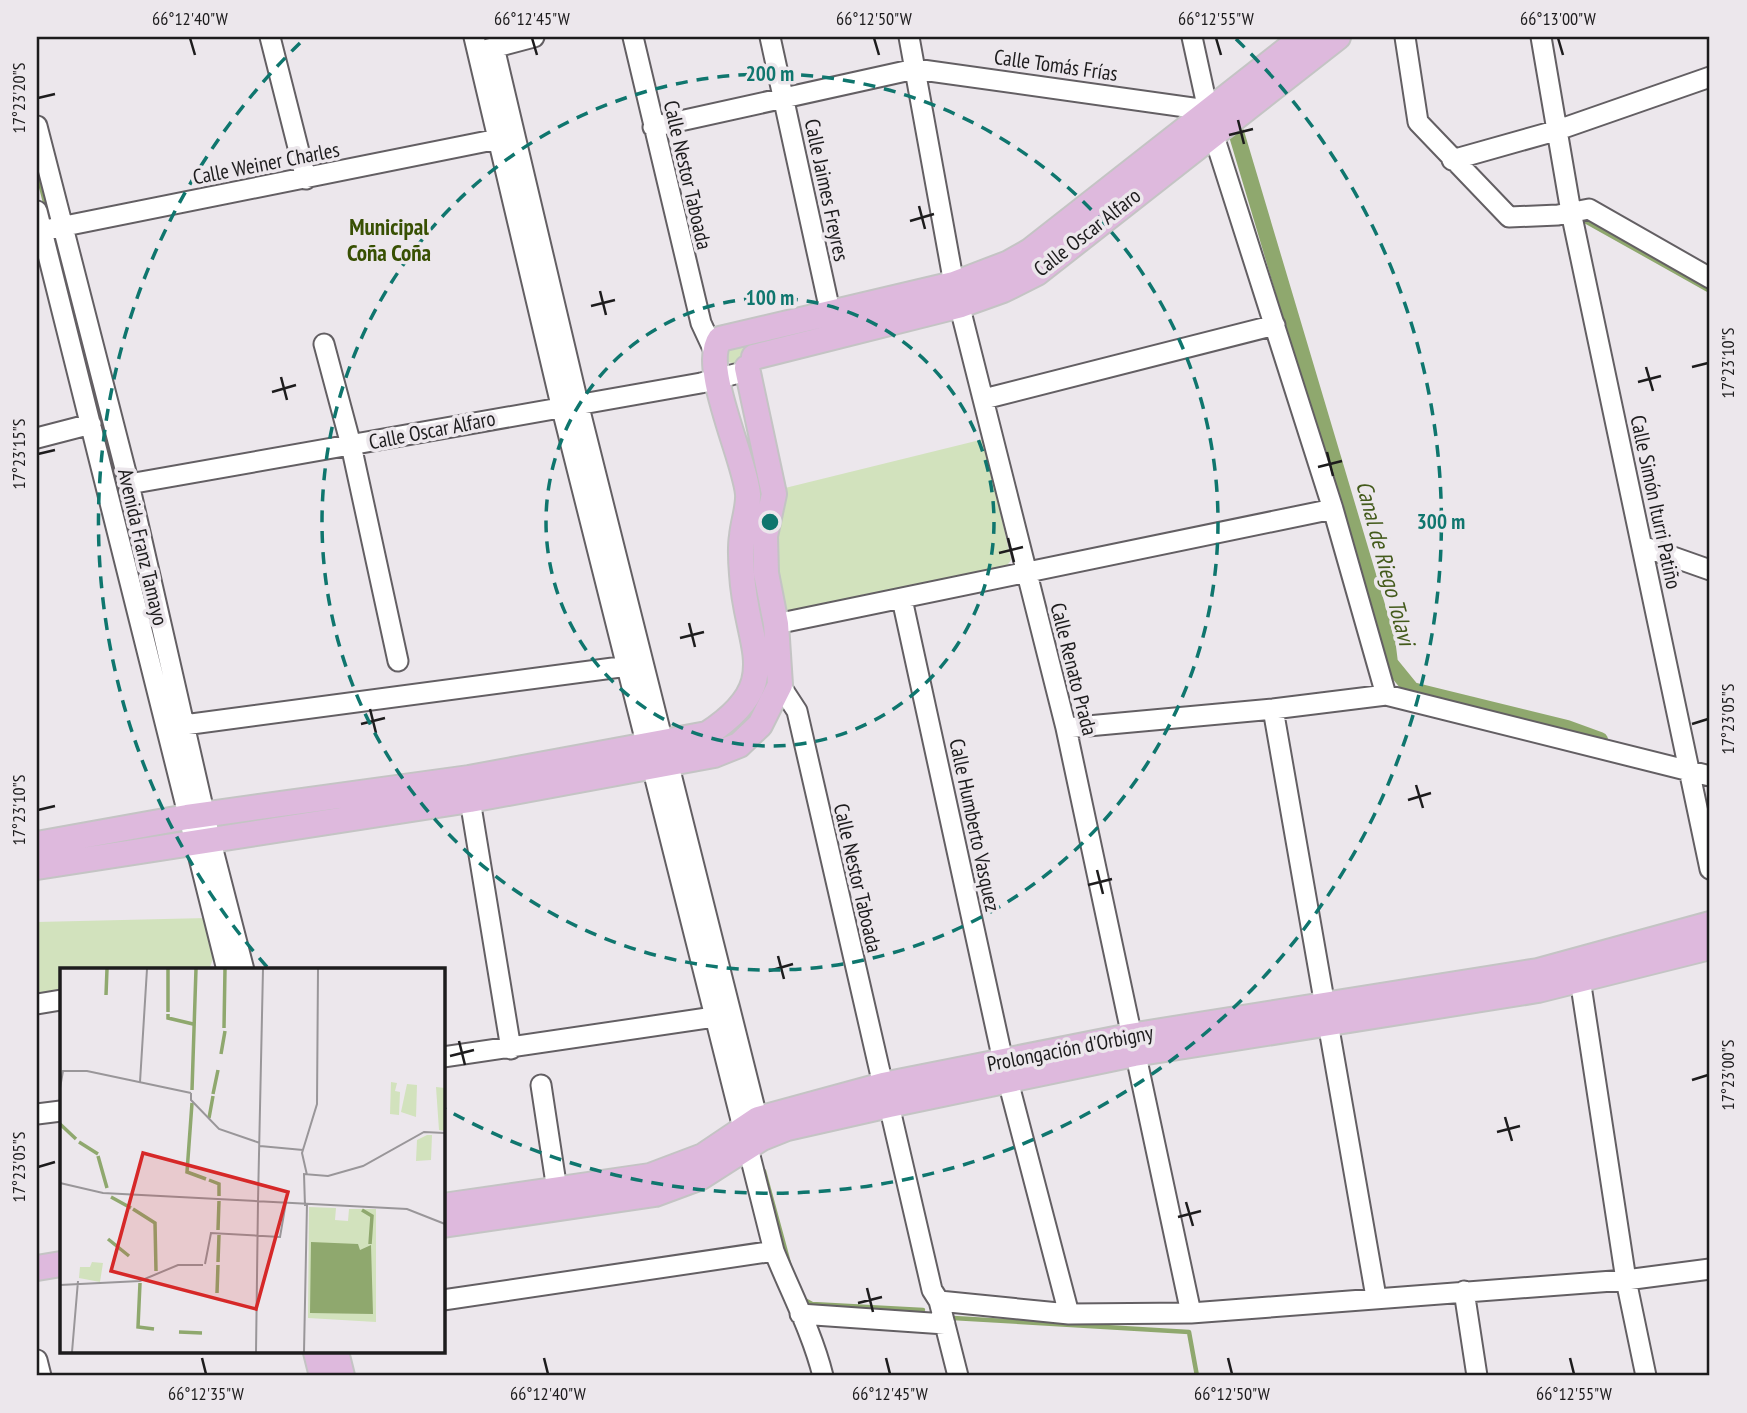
<svg xmlns="http://www.w3.org/2000/svg" width="1747" height="1413" viewBox="0 0 1747 1413" font-family="'PT Sans Narrow',sans-serif">
<style>
.green{fill:#d2e2bd}
.lines{fill:none;stroke-linecap:round;stroke-linejoin:round}
.stream{stroke:#8fa86e;stroke-width:4.5}
.canal{stroke:#8fa86e;stroke-width:16}
.minor-casing{stroke:#635f63;stroke-width:23}
.major-casing{stroke:#c4c4c4;stroke-width:28}
.minor{stroke:#fff;stroke-width:19}
.major{stroke:#deb9dd;stroke-width:24}
.ticks{fill:none;stroke:#1d1c1d;stroke-width:2.5}
.ring{fill:none;stroke:#0f766e;stroke-width:3.5;stroke-dasharray:12 9}
.labels{text-anchor:middle;dominant-baseline:central;stroke-width:7;stroke-linejoin:round;paint-order:stroke}
.street-label{font-size:21px;fill:#1d1c1d;stroke:#ece7ec}
.neighbourhood-label{font-size:23px;font-weight:bold;fill:#385003;stroke:#ece7ec}
.water-label{font-size:23px;font-style:italic;fill:#435a1b;stroke:#ece7ec}
.inset-river{fill:none;stroke:#8fa86e;stroke-width:3.5}
.inset-road{fill:none;stroke:#999699;stroke-width:2}
.view{fill:#d62828;fill-opacity:0.15;stroke:#d62828;stroke-width:3.5}
.inset-edge{fill:none;stroke:#1d1c1d;stroke-width:3.5}
.centre{fill:#0f766e;stroke:#ece7ec;stroke-width:3.5}
.ring-label{font-size:21px;text-anchor:middle;font-weight:bold;fill:#0f766e;stroke:#ece7ec;stroke-width:7;stroke-linejoin:round;paint-order:stroke}
.neatline{fill:none;stroke:#1d1c1d;stroke-width:2.5}
.ticks-label{font-size:18px;text-anchor:middle;fill:#1d1c1d}
</style>
<rect width="100%" height="100%" fill="#ece7ec"/>
<path class="green" d="M742,345L746,355L738,364L727,362L723,349Z
M984,439L1011,560L1005,568L789,615L781,608L776,541L785,488Z
M207,918L215,953L210,967L190,970H61V993L37,997V922Z"/>
<g class="lines">
<path class="stream" d="M37,171L48,214
M1585,221L1710,291
M54,238L146,601
M764,1171L790,1267
M801,1298L812,1304L923,1310
M953,1318L1189,1332L1197,1376"/>
<path class="canal" d="M1236,132L1387,639L1390,663L1412,690L1567,728L1600,740"/>
<defs>
<path id="minor" d="M270,37L306,179
M474,37L561,405L774,1251C791,1293 812,1332 823,1376
M633,37L701,323L714,351
M770,37L830,311
M909,37L954,284L1066,728L1191,1313
M1192,37L1213,133L1333,509L1386,695
M1405,37L1418,122L1509,217L1558,215L1589,209L1710,278
M1541,37L1571,212L1710,869
M494,47L578,403L761,1133
M481,51L534,37
M37,126L129,484L210,838L244,970
M653,127L915,69L1207,110
M1452,160L1555,131L1710,77
M37,211L227,970
M50,229L498,139
M324,344L351,445L398,661
M984,399L1275,325
M37,438L91,424
M129,484L701,383L735,374
M1642,546L1710,570
M902,599L1003,1061
M776,624L1333,509
M780,685L797,711L883,1085
M1273,709L1376,1297
M184,725L628,666
M1066,728L1273,709L1386,695L1710,776
M470,800L511,1049
M1580,979L1626,1280L1646,1376
M37,1004L61,1000
M443,1057L714,1017
M1008,1081L1069,1314
M541,1085L557,1190
M889,1105L932,1290L939,1301L958,1376
M37,1114L61,1111
M1464,1291L1477,1376
M443,1300L774,1251
M939,1301L1069,1314L1191,1313L1626,1280L1710,1269
M800,1314L945,1324
M37,1360L41,1376"/>
<path id="major" d="M754,357L961,305L1003,290L1037,273L1338,37
M37,844L187,817L469,778L707,734C787,682 746,648 742,574C741,562 740,548 742,536C743,523 749,507 748,494C745,459 700,366 720,339L954,284L1009,263L1030,251L1303,37
M37,867L470,800L714,755L739,745L760,725L780,685L776,624L766,573L765,536L774,494L747,368
M443,1206L650,1176L703,1156L758,1119L883,1085L1130,1036L1538,971L1710,924
M443,1225L655,1194L701,1177L762,1138L787,1128L889,1105L1134,1054L1538,990L1710,947
M37,1268L61,1264
M316,1352L322,1376
M336,1352L342,1376"/>
</defs>
<use href="#minor" class="minor-casing"/>
<use href="#major" class="major-casing"/>
<use href="#minor" class="minor"/>
<use href="#major" class="major"/>
</g>
<path class="ticks" d="M190,38L195,55M532,38L537,55M874,38L879,55M1216,38L1221,55M1558,38L1563,55M38,98L55,94M1238,120L1244,144M1229,135L1253,129M919,206L925,229M910,221L934,214M600,291L606,315M591,306L615,300M1646,367L1653,391M1692,367L1708,363M281,377L287,400M1638,382L1661,376M272,392L296,385M1327,452L1333,476M38,454L55,450M1318,467L1342,461M1008,538L1014,562M999,553L1023,547M689,623L695,647M680,638L704,632M370,709L376,733M361,724L385,718M1692,724L1708,719M1416,785L1423,808M1408,800L1431,793M38,810L55,806M1097,870L1103,894M1088,885L1112,879M778,956L784,979M769,971L793,964M459,1041L465,1065M450,1056L474,1050M1692,1080L1708,1075M1505,1117L1512,1141M1497,1132L1520,1126M38,1167L55,1162M1186,1202L1193,1226M1178,1217L1201,1211M867,1288L873,1312M858,1303L882,1297M202,1358L206,1374M544,1358L548,1374M886,1358L890,1374M1228,1358L1232,1374M1570,1358L1574,1374"/>
<g class="ring">
<circle cx="770" cy="522" r="224"/>
<circle cx="770" cy="522" r="448"/>
<path d="M267 967A671 671 0 0 1 304 39M1236 39A671 671 0 0 1 445 1109"/>
</g>
<g class="labels">
<g class="street-label">
<text transform="translate(1056 65) rotate(8)">Calle Tomás Frías</text>
<text transform="translate(266 163) rotate(-11)">Calle Weiner Charles</text>
<text transform="translate(688 175) rotate(77)">Calle Nestor Taboada</text>
<text transform="translate(827 190) rotate(78)">Calle Jaimes Freyres</text>
<text transform="translate(1087 232) rotate(-38)">Calle Oscar Alfaro</text>
<text transform="translate(432 430) rotate(-11)">Calle Oscar Alfaro</text>
<text transform="translate(1656 502) rotate(78)">Calle Simón Iturri Patiño</text>
<text transform="translate(143 547) rotate(77)">Avenida Franz Tamayo</text>
<text transform="translate(1074 669) rotate(76)">Calle Renato Prada</text>
<text transform="translate(975 825) rotate(78)">Calle Humberto Vasquez</text>
<text transform="translate(858 878) rotate(77)">Calle Nestor Taboada</text>
<text transform="translate(1070 1048) rotate(-11)">Prolongación d'Orbigny</text>
</g>
<g class="neighbourhood-label">
<text x="389" y="226">Municipal<tspan x="389" dy="26">Coña Coña</tspan></text>
</g>
<g class="water-label">
<text transform="translate(1386 563) rotate(75)">Canal de Riego Tolavi</text>
</g>
</g>
<g transform="translate(60 968)">
<rect width="385" height="385" fill="#ece7ec"/>
<path d="M331,114L337,115L335,123L340,124L339,147L330,146ZM347,116L357,117L356,149L341,144ZM376,119L385,120V163L379,162ZM367,167H372L371,192L356,193L357,172ZM249,239L276,240L275,252L288,253L289,241H316V354L248,350ZM32,294L43,295L40,314L19,310L20,299H30Z" fill="#d2e2bd"/>
<path d="M251,274L298,276L300,282L311,277L313,346L250,345Z" fill="#8fa86e"/>
<path class="inset-river" d="M108,1V44M46,27L47,1M108,46V50L133,56M164,60L165,1M161,86L165,63M132,122L136,1M153,126L158,102M132,135L127,204L146,211M149,150L153,128M0,156L16,171M19,174L38,186M38,188L47,220M149,212L159,216V228M51,229L71,240M73,241L95,255L96,303M302,242L312,248L310,276M158,262L159,233M48,271L69,288M158,294L159,267M80,315L78,359L94,361M157,325L158,297M119,364L142,365"/>
<path class="inset-road" d="M80,114L87,1M0,120L3,103H27L131,125M131,125V132L159,161L200,175M200,178L243,182M247,207L242,185L257,136L258,1M0,215L43,225L347,241L385,256M198,233L203,1M245,238L244,206L268,208L303,198L364,164L385,165M145,296L151,265L220,269L226,234M0,317L80,313L118,297H143M12,384L18,313M196,384L198,233M244,384L247,235"/>
<path class="view" d="M83,185L228,224L196,341L51,303Z"/>
<rect width="385" height="385" class="inset-edge"/>
</g>
<circle cx="770" cy="522" r="10" class="centre"/>
<g class="ring-label">
<text x="770" y="81">200 m</text>
<text x="770" y="305">100 m</text>
<text x="1441" y="529">300 m</text>
</g>
<rect width="1747" height="1413" fill="none" stroke="#ece7ec" stroke-width="77"/>
<rect x="38" y="38" width="1670" height="1336" class="neatline"/>
<g class="ticks-label">
<text x="190" y="25">66°12'40"W</text>
<text x="532" y="25">66°12'45"W</text>
<text x="874" y="25">66°12'50"W</text>
<text x="1216" y="25">66°12'55"W</text>
<text x="1558" y="25">66°13'00"W</text>
<text transform="translate(19 98) rotate(-90)" y="6">17°23'20"S</text>
<text transform="translate(1728 363) rotate(-90)" y="6">17°23'10"S</text>
<text transform="translate(19 454) rotate(-90)" y="6">17°23'15"S</text>
<text transform="translate(1728 719) rotate(-90)" y="6">17°23'05"S</text>
<text transform="translate(19 810) rotate(-90)" y="6">17°23'10"S</text>
<text transform="translate(1728 1075) rotate(-90)" y="6">17°23'00"S</text>
<text transform="translate(19 1167) rotate(-90)" y="6">17°23'05"S</text>
<text x="206" y="1400">66°12'35"W</text>
<text x="548" y="1400">66°12'40"W</text>
<text x="890" y="1400">66°12'45"W</text>
<text x="1232" y="1400">66°12'50"W</text>
<text x="1574" y="1400">66°12'55"W</text>
</g>
</svg>
